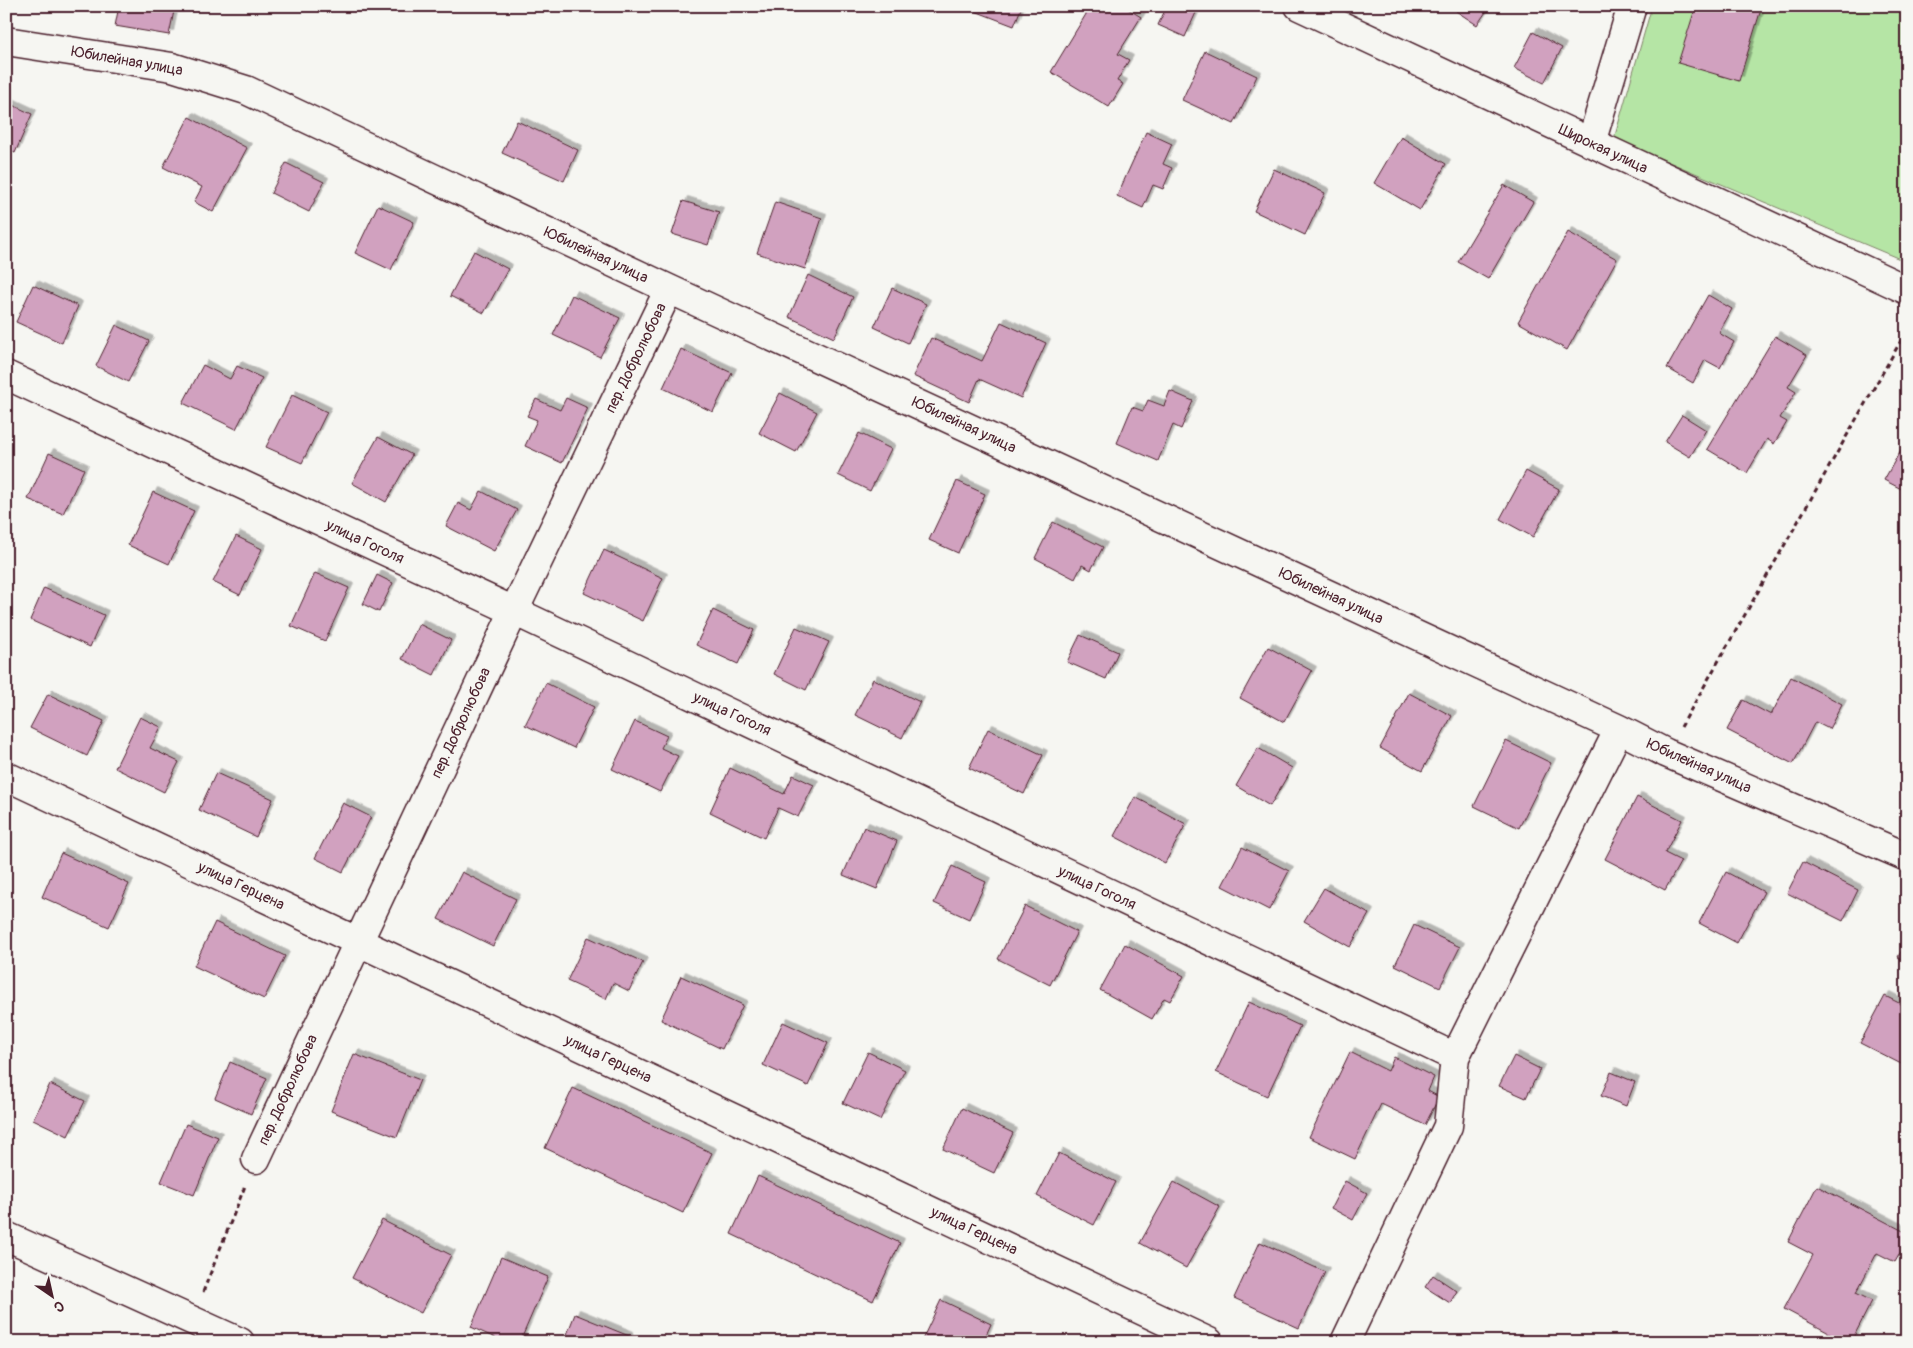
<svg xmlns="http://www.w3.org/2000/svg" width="1913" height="1348" viewBox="0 0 1913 1348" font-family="Pangolin,sans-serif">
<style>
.green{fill:#b5e5a5;stroke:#808268}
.building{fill:#d1a1bf;stroke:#4a1f2b;filter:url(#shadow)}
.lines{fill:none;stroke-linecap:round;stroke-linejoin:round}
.minor-casing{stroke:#4a1f2b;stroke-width:31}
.path{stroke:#4a1f2b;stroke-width:3;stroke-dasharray:5 4;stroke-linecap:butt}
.minor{stroke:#f6f6f2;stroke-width:28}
.labels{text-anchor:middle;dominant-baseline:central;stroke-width:4;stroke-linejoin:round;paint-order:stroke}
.street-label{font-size:15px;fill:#4a1f2b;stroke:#f6f6f2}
</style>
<defs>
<filter id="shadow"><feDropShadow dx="4.5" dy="-4.5" stdDeviation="0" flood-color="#0004"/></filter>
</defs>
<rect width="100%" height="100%" fill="#f6f6f2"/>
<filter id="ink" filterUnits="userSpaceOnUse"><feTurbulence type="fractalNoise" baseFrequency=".02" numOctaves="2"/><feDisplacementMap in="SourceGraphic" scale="10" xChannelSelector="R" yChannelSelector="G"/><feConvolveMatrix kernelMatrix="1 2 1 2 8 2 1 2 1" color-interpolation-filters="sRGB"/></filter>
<g filter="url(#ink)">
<path class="green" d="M1652,6H1907V262L1614,139Z"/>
<path class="building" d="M119,6H175L169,35L115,26Z
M962,6H1022L1014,26Z
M1091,6H1123L1141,17L1118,54L1129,60L1117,81L1123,84L1109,107L1051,72Z
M1167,6H1199L1185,37L1158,25Z
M1459,6H1490L1477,25L1456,11Z
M1696,6H1762L1739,81L1678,63Z
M1533,32L1562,48L1544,83L1514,68Z
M1205,51L1257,76L1234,124L1182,100Z
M6,102L32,114L15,153L6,149Z
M189,117L247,148L213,212L194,202L202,187L163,167Z
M517,121L578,150L564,181L502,153Z
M1146,132L1172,144L1163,164L1172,168L1163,189L1153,185L1143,208L1117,196Z
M1401,137L1446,164L1420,210L1374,183Z
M286,163L324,182L309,212L271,193Z
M1274,169L1325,193L1305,235L1254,211Z
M1504,185L1533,202L1488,279L1458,262Z
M683,201L719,212L708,245L672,234Z
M775,202L822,218L805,269L757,253Z
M378,205L414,222L391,270L355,253Z
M1568,232L1617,259L1567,350L1518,322Z
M474,251L508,269L484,313L450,296Z
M808,275L853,297L834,338L789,317Z
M33,285L78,306L62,343L16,322Z
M892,288L926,304L908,343L874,327Z
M572,295L620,318L600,357L553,335Z
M1708,295L1732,309L1719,333L1734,342L1720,368L1705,360L1693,383L1667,368Z
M1001,322L1046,343L1021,398L979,379L969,402L913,376L931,338L982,361Z
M116,325L149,341L128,382L96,366Z
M1775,336L1807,355L1788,387L1796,392L1780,418L1787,422L1774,444L1767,439L1747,473L1707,449Z
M681,349L732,373L713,412L663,388Z
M203,365L230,379L237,366L262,378L236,429L183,403Z
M1170,391L1193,401L1181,429L1173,425L1158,461L1117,443L1132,407L1143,411L1148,400L1164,406Z
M780,393L817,412L796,452L759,433Z
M292,395L327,412L302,463L266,447Z
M566,398L588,408L562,463L525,446L537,420L527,416L536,399L560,410Z
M1682,415L1706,430L1690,457L1665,442Z
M859,433L891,449L870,491L838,475Z
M378,437L412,455L386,502L352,483Z
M1907,439V492L1884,480Z
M49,453L84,469L63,514L28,499Z
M1526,471L1559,489L1533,537L1500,519Z
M957,481L985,494L958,553L929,540Z
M481,491L517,510L494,551L446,526L458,503L471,510Z
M153,492L194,511L169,564L128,545Z
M1053,522L1103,547L1091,570L1082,565L1075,579L1035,558Z
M236,536L262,549L240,595L213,582Z
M604,550L663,578L643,621L584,593Z
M315,573L349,588L325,641L291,626Z
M377,575L393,583L379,612L363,604Z
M44,588L104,615L90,647L30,620Z
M713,610L754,630L738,664L696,645Z
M419,624L451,640L434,675L402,659Z
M796,627L829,642L806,690L774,674Z
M1080,635L1118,652L1106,679L1067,662Z
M1268,647L1312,671L1284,722L1240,698Z
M1791,677L1842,704L1829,729L1815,722L1793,764L1727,730L1743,700L1771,715Z
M873,679L920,702L902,738L855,715Z
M546,683L594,707L574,748L525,725Z
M1409,693L1452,716L1422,771L1380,748Z
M48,694L104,721L87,756L30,728Z
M140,717L161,727L150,748L179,762L164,792L115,768Z
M635,721L667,736L661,748L678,756L660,792L612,769Z
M988,729L1043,755L1024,794L969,768Z
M1506,741L1551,763L1519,828L1474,806Z
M1258,748L1292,768L1270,806L1236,786Z
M730,768L784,794L793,775L814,785L798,817L778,808L764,838L710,812Z
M216,773L273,799L256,837L199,810Z
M1135,797L1186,824L1165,863L1114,836Z
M1637,797L1682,820L1665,853L1681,861L1665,890L1605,859Z
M343,803L371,817L343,872L315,858Z
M864,827L897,841L877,889L843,875Z
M1242,847L1289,871L1269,910L1222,886Z
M61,853L129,884L109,927L42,897Z
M1803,862L1858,890L1843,921L1787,893Z
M952,866L986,882L969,919L934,903Z
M462,872L516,899L493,946L438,919Z
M1726,872L1764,892L1737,943L1699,923Z
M1324,888L1369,914L1350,947L1304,921Z
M1025,906L1077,932L1050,985L998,959Z
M215,922L285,956L264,999L194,966Z
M1414,925L1460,947L1440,987L1395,965Z
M588,937L643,962L629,991L613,983L606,999L567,981Z
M1907,941V962L1898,957Z
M1125,944L1184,976L1170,1001L1164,998L1152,1019L1100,990Z
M681,976L743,1005L722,1049L661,1020Z
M1885,996L1907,1007V1067L1860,1043Z
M1249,1002L1300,1026L1267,1096L1216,1072Z
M783,1022L828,1043L808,1086L763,1065Z
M868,1052L905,1070L880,1120L843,1103Z
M1350,1052L1388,1071L1394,1057L1434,1077L1428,1091L1439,1097L1425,1125L1381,1104L1355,1159L1309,1137Z
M354,1054L420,1080L397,1137L331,1111Z
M1514,1056L1540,1069L1526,1098L1499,1086Z
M230,1062L267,1078L251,1114L215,1098Z
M1611,1072L1635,1082L1626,1106L1601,1096Z
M50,1084L85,1101L68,1136L33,1119Z
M573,1088L712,1153L683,1213L545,1148Z
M962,1108L1013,1133L994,1173L943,1149Z
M186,1124L218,1137L194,1195L161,1182Z
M1059,1153L1116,1182L1094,1225L1037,1196Z
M758,1176L900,1243L873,1301L731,1234Z
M1345,1181L1367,1193L1353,1220L1331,1208Z
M1174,1182L1220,1207L1186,1268L1140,1243Z
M1817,1186L1907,1233V1241L1895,1262L1877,1253L1856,1293L1872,1301L1851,1342H1846L1784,1309L1813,1255L1788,1242Z
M382,1220L451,1255L421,1313L352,1278Z
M1260,1242L1325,1272L1299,1328L1234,1298Z
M501,1257L548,1277L520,1342H504L471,1327Z
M1433,1275L1457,1291L1450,1303L1425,1287Z
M941,1300L991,1324L983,1342H921Z
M575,1314L629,1336L627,1342H564Z"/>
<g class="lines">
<defs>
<path id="minor" d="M1299,6L1907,290
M6,41L172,67L246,90L669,289L1619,729L1666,753L1907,857
M1591,143L1632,6
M6,375L514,611L1455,1057
M6,776L1209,1342
M256,1159L514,611L669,289
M6,1236L240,1342
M1345,1342L1448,1126L1455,1057L1619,729"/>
</defs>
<use href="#minor" class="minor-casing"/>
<path class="path" d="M1681,727L1907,330
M203,1292L245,1186"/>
<use href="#minor" class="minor"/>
</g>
</g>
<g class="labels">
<g class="street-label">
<text transform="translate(127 61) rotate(10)">Юбилейная улица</text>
<text transform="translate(1603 149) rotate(25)">Широкая улица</text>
<text transform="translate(596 255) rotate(25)">Юбилейная улица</text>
<text transform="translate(636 358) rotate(-64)">пер. Добролюбова</text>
<text transform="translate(964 425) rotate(25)">Юбилейная улица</text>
<text transform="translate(365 542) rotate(25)">улица Гоголя</text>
<text transform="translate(1331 596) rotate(25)">Юбилейная улица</text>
<text transform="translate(732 714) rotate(25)">улица Гоголя</text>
<text transform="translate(461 723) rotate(-65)">пер. Добролюбова</text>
<text transform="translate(1699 766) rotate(24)">Юбилейная улица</text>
<text transform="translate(241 886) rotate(25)">улица Герцена</text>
<text transform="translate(1097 888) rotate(25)">улица Гоголя</text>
<text transform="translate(608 1059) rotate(25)">улица Герцена</text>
<text transform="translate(288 1090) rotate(-65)">пер. Добролюбова</text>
<text transform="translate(974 1231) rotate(25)">улица Герцена</text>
</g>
</g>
<rect width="1913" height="1348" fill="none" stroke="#f6f6f2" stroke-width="25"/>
<rect x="12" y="12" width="1888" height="1323" fill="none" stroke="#4a1f2b" stroke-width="2" filter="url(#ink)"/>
<g transform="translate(52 1296) rotate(146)" stroke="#f6f6f2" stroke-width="4" paint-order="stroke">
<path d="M0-4L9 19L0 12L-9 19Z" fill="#4a1f2b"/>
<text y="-8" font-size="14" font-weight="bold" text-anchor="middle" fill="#4a1f2b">С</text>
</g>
</svg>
